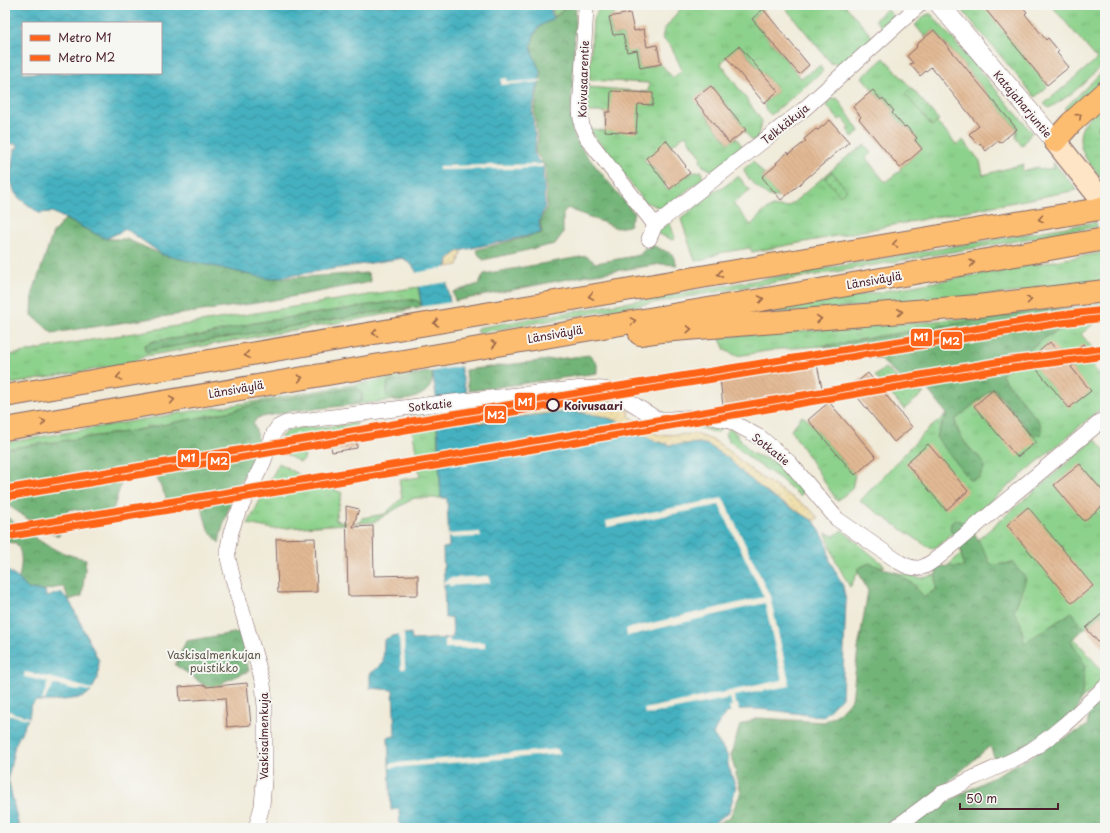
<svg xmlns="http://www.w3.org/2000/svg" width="1110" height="833" viewBox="0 0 1110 833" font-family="'Playpen Sans',sans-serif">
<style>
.grass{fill:url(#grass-tufts);stroke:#6c785c}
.forest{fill:url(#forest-crowns);stroke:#5e6a52}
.sand{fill:url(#sand-dots);stroke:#9c7c64}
.park{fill:url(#park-dots);stroke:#6c785c}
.water{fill:url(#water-waves);stroke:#476876;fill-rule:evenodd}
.pier{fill:#f0ebd9}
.building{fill:url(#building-back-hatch)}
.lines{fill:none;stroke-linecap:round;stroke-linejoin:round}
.minor-casing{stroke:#846668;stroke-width:16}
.tertiary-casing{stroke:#846668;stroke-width:20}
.secondary-casing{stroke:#846668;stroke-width:24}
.motorway-casing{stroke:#846668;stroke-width:24}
.minor{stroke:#fff;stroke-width:15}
.tertiary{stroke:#fff;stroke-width:19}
.secondary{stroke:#fee5c5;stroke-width:22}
.motorway{stroke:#fcbd6f;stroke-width:22}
.metro-1-casing{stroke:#f6f6f2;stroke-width:10}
.metro-2-casing{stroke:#f6f6f2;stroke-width:10}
.metro-1{stroke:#ff6319;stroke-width:7}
.metro-2{stroke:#ff6319;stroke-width:7}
.oneway{stroke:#9a664a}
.stop-dot{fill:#f6f6f2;stroke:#4a1f2b;stroke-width:2}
.labels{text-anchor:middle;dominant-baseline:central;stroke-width:4;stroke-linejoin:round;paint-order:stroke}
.street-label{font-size:11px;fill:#4a1f2b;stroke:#f6f6f2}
.stop-label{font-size:11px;font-weight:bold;fill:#4a1f2b;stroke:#f6f6f2;text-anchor:start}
.park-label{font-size:11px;fill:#5e5548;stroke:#f6f6f2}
.line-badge{stroke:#f6f6f2;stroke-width:1.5}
.badge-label{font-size:11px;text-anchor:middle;font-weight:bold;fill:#fff}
</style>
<defs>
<pattern id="grass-tufts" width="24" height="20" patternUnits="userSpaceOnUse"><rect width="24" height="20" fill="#8dd28c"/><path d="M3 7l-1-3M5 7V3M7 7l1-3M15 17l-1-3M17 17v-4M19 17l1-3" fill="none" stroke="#7bb479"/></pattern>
<pattern id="forest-crowns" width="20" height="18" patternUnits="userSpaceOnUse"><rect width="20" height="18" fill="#72b478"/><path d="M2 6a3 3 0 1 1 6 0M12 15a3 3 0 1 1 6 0" fill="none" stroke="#609263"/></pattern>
<pattern id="sand-dots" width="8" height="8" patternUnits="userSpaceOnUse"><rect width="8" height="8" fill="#eeda9e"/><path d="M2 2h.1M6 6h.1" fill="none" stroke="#cebb88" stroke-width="1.8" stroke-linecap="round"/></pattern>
<pattern id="park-dots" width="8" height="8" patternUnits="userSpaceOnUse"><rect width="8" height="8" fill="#8dd28c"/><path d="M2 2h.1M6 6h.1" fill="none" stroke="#7bb479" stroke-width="1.8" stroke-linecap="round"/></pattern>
<pattern id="water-waves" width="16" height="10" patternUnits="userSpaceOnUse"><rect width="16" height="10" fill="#44b1c0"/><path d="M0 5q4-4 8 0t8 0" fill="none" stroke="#3b8f9c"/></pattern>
<pattern id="building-back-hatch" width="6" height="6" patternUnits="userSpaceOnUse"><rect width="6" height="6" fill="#e2b994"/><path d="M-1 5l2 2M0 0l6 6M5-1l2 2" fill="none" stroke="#c39f80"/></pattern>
</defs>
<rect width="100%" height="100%" fill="#f6f6f2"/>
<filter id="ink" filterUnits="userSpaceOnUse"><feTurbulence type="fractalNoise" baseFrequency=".025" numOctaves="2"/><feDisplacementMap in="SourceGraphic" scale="8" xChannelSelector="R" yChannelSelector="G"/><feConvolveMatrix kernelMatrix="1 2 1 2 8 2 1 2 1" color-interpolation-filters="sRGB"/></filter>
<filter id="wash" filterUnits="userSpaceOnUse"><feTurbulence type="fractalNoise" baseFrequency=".012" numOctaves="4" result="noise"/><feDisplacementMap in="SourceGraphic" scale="16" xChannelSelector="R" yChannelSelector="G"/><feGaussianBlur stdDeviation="0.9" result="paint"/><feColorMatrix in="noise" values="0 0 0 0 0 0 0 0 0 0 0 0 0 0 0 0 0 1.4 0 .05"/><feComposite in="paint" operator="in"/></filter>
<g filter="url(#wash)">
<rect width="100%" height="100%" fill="#f0ebd9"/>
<path class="grass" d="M552,5H568L554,17Z
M601,5H610L615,16L609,17L613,35L623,34L627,51L637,50L640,68L661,64L673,78L682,70L671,46L662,38L664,30L683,5H773L763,9L752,19L801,78L820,66L823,71L771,115L765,109L764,103L778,91L740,46L726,57L721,64L762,121L757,138L753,141L744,131L745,129L711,86L694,99L728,143L736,138L744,148L713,171L703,166L700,161L701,156L685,135L669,147L666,143L644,160L647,164L649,163L666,184L664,186L668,190L690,173L701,171L703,178L663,209L645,202L588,128L605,131L606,112H586L588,87L648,92L649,83L589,80L593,20Z
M783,5H845L873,38L843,65L831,63Z
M958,5H983L1047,85L1046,88L1035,97Z
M1051,5H1105V61C1089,80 1071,96 1049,108L1044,104L1097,59Z
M887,9L895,18L883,29L875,20Z
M928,14H931L938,22L1032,132L1022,146L1016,138L1017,129L934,30L925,37L915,25L924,16Z
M884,58L912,89L906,94L932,126L937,122L957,145L963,140L980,161L983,175L1024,164L1022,169L1023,171L1038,167L1040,170L1054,168L1053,162L1077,190L752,252L750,248L719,253L704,260L695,261L681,219L719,188L721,189L737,177H739L750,191L736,201L734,203V205L751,225C757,219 766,207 774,207C779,206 783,208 788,207L846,158L865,145L871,153L866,158L885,182L901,170L900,168L922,149L915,140L917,138L906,126L904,127L892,113L894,110L884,98L881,100L862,77Z
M1105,69V86L1070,114L1065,108Z
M836,98L838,99L859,131L853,138L847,129L850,127L842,118L839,120L826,105L831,99Z
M1105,104V181C1089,165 1070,144 1086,121C1090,115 1099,109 1105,104Z
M753,161L765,175L762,177L779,197C778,197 773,197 772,197C764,195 744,177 744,169Z
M1096,222L1097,227L477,333V328Z
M669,223H670L675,238L673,240L658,234L657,232Z
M1105,252V281L1012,293L760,315V312L850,297Z
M418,287L421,304L416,300H403L254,323L205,335L154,341L145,345L146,352L148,351L395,309H411L404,311L145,356L132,363L5,385V356L67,344L243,315Z
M1105,303V315L1081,334L1095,351L1086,358L1105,381V405L935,548L928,547L860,501L924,433L947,414L936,437L983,461C970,450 958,437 955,420L993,388L1033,435L1040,423L1000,375L1012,366L1020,356L1049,335L1069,326L1075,307Z
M1027,312L823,346L779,349L737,356L725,350L719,337L925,322Z
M422,373L406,379L388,382L387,386L393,399L396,400L352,405L362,401C363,395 362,392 357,387L255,404L232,411L132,431L5,449V443L192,411L222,407Z
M436,412L441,498H414L374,522L273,529L248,524L279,463L303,477L302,483L329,487L342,493L335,520L344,522L360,523L362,518L385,514L402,498L399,480L420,477L410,415Z
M802,416L808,420L855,475L852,489L837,501L791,430Z
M683,422L722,424L720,430L716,433L694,426L684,427Z
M356,423L358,430L307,439L304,460L300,462C292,458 281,453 277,445C283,424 305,428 322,427C333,427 345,424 356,423Z
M730,428L734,431L751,453L777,463L785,467L804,492L800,496L779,478L753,461L727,439L725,434Z
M1095,439L1105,451V611L1074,638L1105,674V679L1074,706L935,590L924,597L913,584L894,572L922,578L949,572L946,567Z
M842,530L885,566L860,569L850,587L835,560L826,533L834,536Z"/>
<path class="forest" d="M569,5H576L571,117L573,133L583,151L634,213L629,226L617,228L567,208L563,214V233L555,244L483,260L479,255L476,250L542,233L540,222L547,206L545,167L535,151L538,141L534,113L541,73L533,55L531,48L534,35L540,26L553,19Z
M1101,122H1105V136C1101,134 1099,132 1098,127Z
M65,219L106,239H126L163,255L269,279L368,273L371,282L263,302L52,333L32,315L33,292L53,233Z
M654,246L672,254L677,265L661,264L588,275L455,301L453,292L479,284L484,274L586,256L596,263L640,255L646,247Z
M403,300H416L421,304V307L395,309L148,351L146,352L144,349L145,345L154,341L205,335L254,323Z
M1075,307L1069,326L1049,335L1020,356L1012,366L1001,375L1040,423L1042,434L1033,435L993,388L955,420C957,437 970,450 983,461L984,469L979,478L970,480L936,437L947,414L928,390L906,383L880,359L823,346L1030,311Z
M590,355L597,364V373L469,391L465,370Z
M432,371C432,374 433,378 432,381C430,395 407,402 395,400C392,399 389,397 386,395L388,382L406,379L422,373Z
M357,387C362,392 363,395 361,401L352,405L292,411L257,418L253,424C256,429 258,435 258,442C257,453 247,469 242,479C232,500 223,520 219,543L208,529L201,506H170L155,474L123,477L111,517L72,509L63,514L59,536L41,528L5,503V449L132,431L232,411L255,404Z
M5,517L10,519C36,539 53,553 86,559L82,596L69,600L64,587C53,587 39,594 28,589C25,587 22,582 19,579C21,566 24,554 16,543L5,542Z
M956,519L972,528L991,565L1013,563L1026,579L1014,611L1021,624L1024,643L1072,612L1083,628L1071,640L1085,665L1082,695L1073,723L997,765L990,746L933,795L892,828H708L730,817L741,792L731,756L740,725L758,718L824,722L838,714L852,699L858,649L868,591L857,569L869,563L894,572L913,584L924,597L936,590V566L964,567L958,539L950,530L951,523Z
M240,632L249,671L223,682L216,699C206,684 190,675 175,665L186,641Z
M1105,703V828H905L912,821L1087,726L1089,714V707Z"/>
<path class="sand" d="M462,250L458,265L447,267C449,259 454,252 462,250Z
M595,397L611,401L629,411V416L658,435L696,434L715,441L729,451L756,474L810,509L818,518L814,521L774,498L745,475L728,458L708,445L700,443L670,445L655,441L620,422L601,416H526L479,423L474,418Z"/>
<path class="park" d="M912,89L939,120L932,126L905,94Z
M832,172L847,190L840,196L825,178Z
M885,368L914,391L924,393L904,409L875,376Z"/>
<path class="water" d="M5,5H550L553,19L540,26L534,35L531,48L533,55L541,73L532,112L536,142L534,151L538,161L543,164L545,206L539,222L541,233L459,251L448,259L445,272L461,370L471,412L474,418L479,423L526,416L572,411L601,416L620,422L655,441L670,445L700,443L708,445L728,458L745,475L774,498L814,521L826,541L830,561L843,586L846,602L842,697L823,717C804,715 742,703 727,713C721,717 717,728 713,734L728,756V765L736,787L729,812L707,828L680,827L678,828H400L399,809L391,810L388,737L395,736L393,690L370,688V674L383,663L384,640L392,636L411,633L412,640L453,638L452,617L445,618L443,548L449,547L447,498H441L436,395L416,271L410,263L403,258L269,279L163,255L126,229L106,239L52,212L39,213L19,198L15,193L11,182V173L14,149H17L18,145L5,142ZM23,23H161V73H23Z
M5,569L19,579L28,589L45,591L46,596L49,597L54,594L61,593L69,600L99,661L98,678L90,693L81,698L54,701H36L31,706L29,717L15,745L8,778L19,828H5Z"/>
<path class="pier" d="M507,78L508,82L542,80V82L501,85V79Z
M543,164V167L519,169L439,170V166Z
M449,267L447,272L449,282L416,287L414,273Z
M452,302L462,366L430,372L419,307Z
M723,498L770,596L790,686L734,696L735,704H738L739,712L731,714L729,706H732L730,698L645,715L644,709L782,680L765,603L627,636L626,629L764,597L719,505L607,527L606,521Z
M480,532L481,537L449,538L448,534Z
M489,576L490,583L449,586V584H444V581L449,580V578Z
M399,634H404L405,669H401Z
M445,639H450V642H485V648H445Z
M25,672L49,677L94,690L93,692L81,689L80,691L53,684L51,691H49L45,700H42L48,682L24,677Z
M5,710L12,712V713L29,717L28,719L5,714Z
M558,749L559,754L390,768V764L394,763Z"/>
<g id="blocks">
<path class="building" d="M982,5H1021L1027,12L1025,14L1046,40L1048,38L1059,51L1057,53L1069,67L1047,85Z
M763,9L809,65L799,74L752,19Z
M630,13L634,31L644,29L647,47L657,45L661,64L640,68L637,50L627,52L623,34L613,35L609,17Z
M934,30L1017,129L1000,143L998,141L986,151L980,143L978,145L969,134L979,126L931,67L920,76L910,64L913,63L907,56L917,47L916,45Z
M739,46L778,91L764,103L726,57Z
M711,86L746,130L729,143L694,99Z
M873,90L881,100L883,98L894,111L892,113L904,127L906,126L917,138L915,140L922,149L900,168L859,119L861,117L853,107Z
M611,91L653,93V105L638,104L636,133L605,131L606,112H610Z
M830,120L849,142L781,200L762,177L777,164L776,163L788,152L789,154L806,141L804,139L816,129L818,130Z
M666,140L686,166L685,167L690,173L670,189L646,158L659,148L658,147Z
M1050,342L1064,359L1083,344L1090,352L1071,367L1091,391L1069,408L1029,360Z
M815,355L822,388L787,404L770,410L756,411L742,409L731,411L730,406L723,407L720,377L745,372L744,369L761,363Z
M868,373L912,427L894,442L850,388Z
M993,390L1036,442L1017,457L974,406Z
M829,402L876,457L855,475L808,420Z
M356,437L357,448L332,452L330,441Z
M928,444L968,491L946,510L906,463Z
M1080,464L1105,494V504L1084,521L1054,485Z
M346,506L359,509L353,527L373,526L374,576L418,575V595L348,596Z
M1028,507L1093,586L1072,603L1007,525Z
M315,538L317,592L278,593L276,539Z
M1105,611V650L1086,628Z
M247,683L251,725L227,727L225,698L180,701L179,687L206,685V687Z"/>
</g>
</g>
<g filter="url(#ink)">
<use href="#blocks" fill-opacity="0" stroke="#846668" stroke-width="1"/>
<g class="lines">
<defs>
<path id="minor" d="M587,5L586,8L580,111L582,127L587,138L655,225
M649,239L655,225L803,110L919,5
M256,828L262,806L265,768V707L263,683L233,579L228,558V548L231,532L236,517L263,463L274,433L278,427L286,423L434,404L583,388L605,389L619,395L657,419H671L706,416L730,421L761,438L790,463L837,519L899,562C918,573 925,568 941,555L1105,418
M895,828L942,793C953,790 962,783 973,778C992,769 1012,762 1031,750C1058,733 1081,709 1105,687"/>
<path id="tertiary" d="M940,5L1055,141"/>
<path id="secondary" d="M1055,141L1105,204"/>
<path id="motorway" d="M1055,141L1071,123L1105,92
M640,334L661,331L978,306L1105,291
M5,396L1105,208
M5,429L825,289L1105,239"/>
</defs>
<use href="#minor" class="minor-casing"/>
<use href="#tertiary" class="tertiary-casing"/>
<use href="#secondary" class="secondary-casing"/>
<use href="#motorway" class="motorway-casing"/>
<use href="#minor" class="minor"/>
<use href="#tertiary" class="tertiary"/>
<use href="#secondary" class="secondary"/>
<use href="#motorway" class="motorway"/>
<defs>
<path id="metro-1" d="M5,489L613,387L1060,315L1105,310
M5,529L446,456L996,362L1105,348"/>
<path id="metro-2" d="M6,497L614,395L1061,323L1105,318
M6,537L447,464L997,370L1105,356"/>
</defs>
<use href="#metro-1" class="metro-1-casing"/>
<use href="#metro-2" class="metro-2-casing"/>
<use href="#metro-1" class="metro-1"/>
<use href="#metro-2" class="metro-2"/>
</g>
<defs><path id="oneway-chevron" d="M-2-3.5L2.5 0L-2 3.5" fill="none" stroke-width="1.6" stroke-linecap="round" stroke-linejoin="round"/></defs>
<g class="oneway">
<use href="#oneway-chevron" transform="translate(1079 116) rotate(-42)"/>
<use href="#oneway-chevron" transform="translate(1041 219) rotate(170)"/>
<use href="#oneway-chevron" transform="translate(895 244) rotate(170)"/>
<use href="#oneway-chevron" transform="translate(972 263) rotate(-10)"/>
<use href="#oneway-chevron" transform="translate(720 274) rotate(170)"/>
<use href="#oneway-chevron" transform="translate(591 296) rotate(170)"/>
<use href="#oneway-chevron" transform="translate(761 299) rotate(-10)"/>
<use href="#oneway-chevron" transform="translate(1029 300) rotate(-7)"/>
<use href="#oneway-chevron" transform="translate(900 312) rotate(-5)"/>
<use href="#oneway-chevron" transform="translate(819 319) rotate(-5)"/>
<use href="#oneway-chevron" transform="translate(633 321) rotate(-10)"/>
<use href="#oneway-chevron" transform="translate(436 323) rotate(170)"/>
<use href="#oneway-chevron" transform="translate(689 329) rotate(-4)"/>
<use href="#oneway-chevron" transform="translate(375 333) rotate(170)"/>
<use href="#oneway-chevron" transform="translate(494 344) rotate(-10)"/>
<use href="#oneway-chevron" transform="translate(247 355) rotate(170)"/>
<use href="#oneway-chevron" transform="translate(119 377) rotate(170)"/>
<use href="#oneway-chevron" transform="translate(300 378) rotate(-10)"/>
<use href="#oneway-chevron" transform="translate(172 400) rotate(-10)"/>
<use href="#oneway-chevron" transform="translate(43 422) rotate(-10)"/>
</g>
</g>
<circle class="stop-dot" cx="553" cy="405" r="6"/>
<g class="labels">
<g class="street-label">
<text transform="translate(583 79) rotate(-88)">Koivusaarentie</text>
<text transform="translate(1023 104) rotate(50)">Katajaharjuntie</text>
<text transform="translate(785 124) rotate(-39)">Telkkäkuja</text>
<text transform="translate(874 280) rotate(-10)">Länsiväylä</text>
<text transform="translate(555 334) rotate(-10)">Länsiväylä</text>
<text transform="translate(236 389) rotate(-10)">Länsiväylä</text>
<text transform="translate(430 405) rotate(-6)">Sotkatie</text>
<text transform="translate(771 449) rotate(38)">Sotkatie</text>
<text transform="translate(263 736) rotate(-90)">Vaskisalmenkuja</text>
</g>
<g class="stop-label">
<text x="564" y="405">Koivusaari</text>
</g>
<g class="park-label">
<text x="214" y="654">Vaskisalmenkujan<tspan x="214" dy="13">puistikko</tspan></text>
</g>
</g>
<g class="line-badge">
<rect x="910" y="328" width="23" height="19" rx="4" fill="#ff6319"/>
<rect x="940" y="331" width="23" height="19" rx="4" fill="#ff6319"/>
<rect x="514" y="392" width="22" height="19" rx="4" fill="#ff6319"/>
<rect x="484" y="405" width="23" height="19" rx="4" fill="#ff6319"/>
<rect x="177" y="449" width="23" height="19" rx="4" fill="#ff6319"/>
<rect x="207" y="452" width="23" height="19" rx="4" fill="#ff6319"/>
</g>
<g class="badge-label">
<text x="921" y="341">M1</text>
<text x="951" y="345">M2</text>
<text x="525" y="406">M1</text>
<text x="496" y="419">M2</text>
<text x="188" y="462">M1</text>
<text x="219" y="465">M2</text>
</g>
<rect width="1110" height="833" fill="none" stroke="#f6f6f2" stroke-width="20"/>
<rect x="22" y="22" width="140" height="52" fill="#f6f6f2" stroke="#b1a0a2"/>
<rect x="30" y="35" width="20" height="6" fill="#ff6319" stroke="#b1a0a2"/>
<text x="58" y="42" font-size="12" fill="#4a1f2b">Metro M1</text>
<rect x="30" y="55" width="20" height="6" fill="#ff6319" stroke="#b1a0a2"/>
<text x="58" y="62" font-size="12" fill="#4a1f2b">Metro M2</text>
<path d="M960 803v6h98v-6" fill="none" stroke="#4a1f2b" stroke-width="2"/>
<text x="966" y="803" font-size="12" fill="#4a1f2b" stroke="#f6f6f2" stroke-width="3" paint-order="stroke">50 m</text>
</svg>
